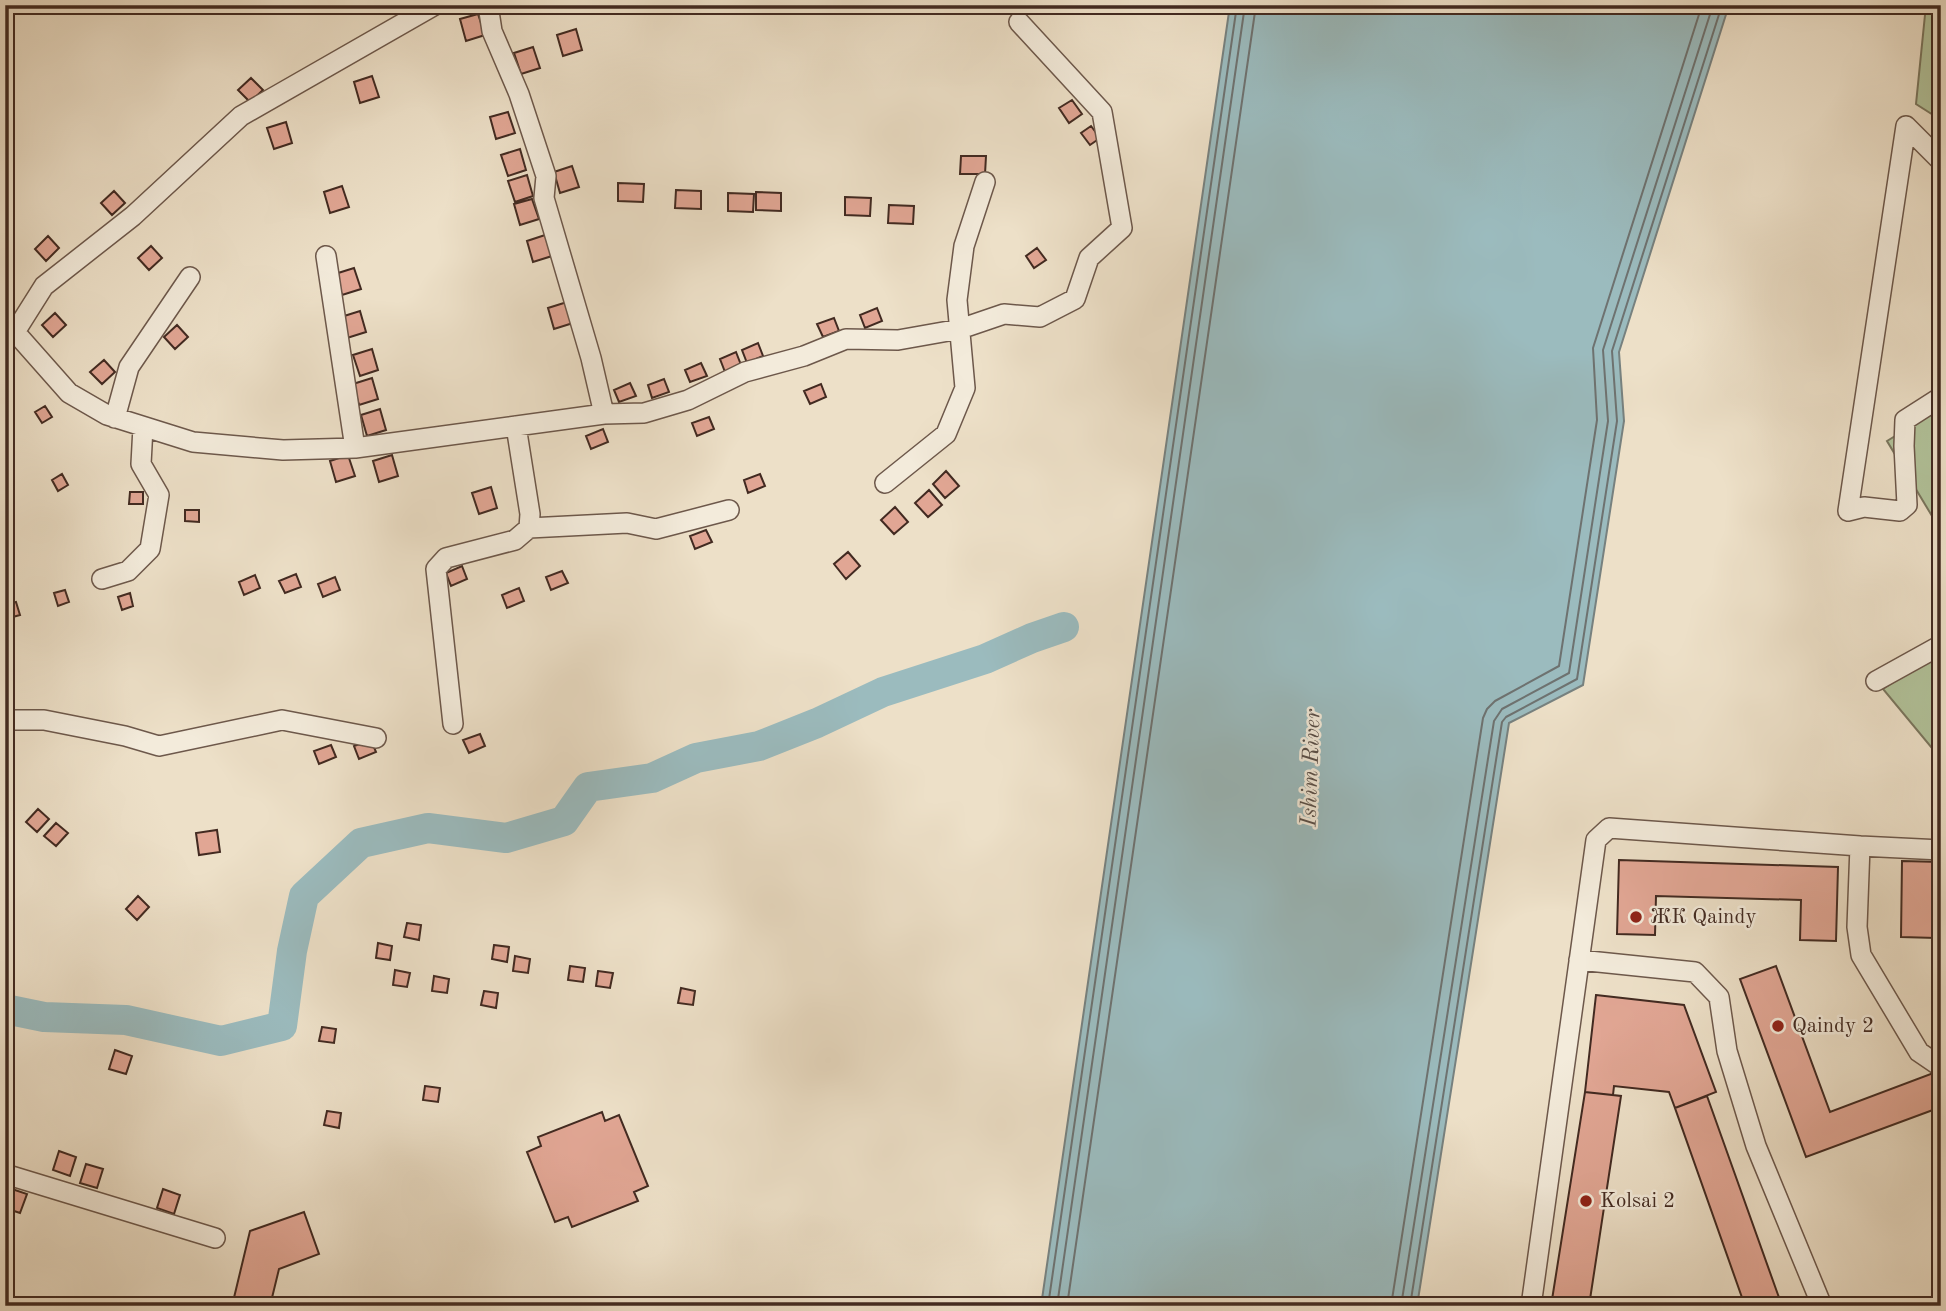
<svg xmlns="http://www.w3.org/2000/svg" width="1946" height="1311" viewBox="0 0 1946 1311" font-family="'Old Standard TT',serif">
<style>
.green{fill:#b2c39b;stroke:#7a765e;stroke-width:2}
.water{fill:#9bbbbe;stroke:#77817f;stroke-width:2}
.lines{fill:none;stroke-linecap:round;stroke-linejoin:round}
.shore{stroke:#6e7270;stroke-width:2}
.river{stroke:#9bbbbe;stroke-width:30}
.building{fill:#e1a694;stroke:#422a21;stroke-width:2}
.minor-casing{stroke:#6d584b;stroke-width:22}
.minor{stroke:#f3ebdb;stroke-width:19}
.poi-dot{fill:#8f2418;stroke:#f3ebdb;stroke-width:2.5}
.labels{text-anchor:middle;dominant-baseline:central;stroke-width:5;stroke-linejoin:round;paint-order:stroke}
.poi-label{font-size:21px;fill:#422a21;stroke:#f3ebdb;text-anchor:start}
.water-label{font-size:23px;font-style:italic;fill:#584e48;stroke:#f3ebdb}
</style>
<rect width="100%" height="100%" fill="#ede0c8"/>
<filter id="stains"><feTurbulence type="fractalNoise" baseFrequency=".00286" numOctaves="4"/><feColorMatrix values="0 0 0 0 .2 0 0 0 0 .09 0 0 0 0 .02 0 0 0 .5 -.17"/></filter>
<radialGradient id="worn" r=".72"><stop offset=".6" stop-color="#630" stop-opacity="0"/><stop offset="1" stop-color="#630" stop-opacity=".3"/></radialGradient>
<path class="green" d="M1926,5H1941V120L1916,104Z
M1941,408V531L1887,441Z
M1941,651V759L1883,689Z"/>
<path class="water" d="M1230,5H1729L1619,352L1624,421L1583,685L1509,723L1417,1306H1041Z"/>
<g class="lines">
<path class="shore" d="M1048,1306L1237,5
M1057,1306L1245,5
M1067,1306L1256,5
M1391,1306L1483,718L1487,709L1495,701L1559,666L1597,420L1593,348L1702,5
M1401,1306L1494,721L1502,709L1569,673L1608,421L1603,350L1713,5
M1410,1306L1502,722L1506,717L1577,679L1617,421L1612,351L1722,5"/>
<path class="river" d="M5,1009L44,1017L126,1020L221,1041L282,1026L292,951L304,896L361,843L428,828L506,838L564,821L588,787L652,778L696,758L759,746L817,723L883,692L985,659L1032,638L1064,627"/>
</g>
<path class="building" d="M478,14L485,35L466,41L460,19Z
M576,29L582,50L563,56L557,35Z
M533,47L540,68L521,74L514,53Z
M372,76L379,97L360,103L354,82Z
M251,78L263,90L250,102L238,90Z
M1072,100L1082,114L1069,123L1059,108Z
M508,112L515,133L496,139L490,117Z
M286,122L292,143L274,149L267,128Z
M1091,126L1100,138L1090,145L1081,133Z
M520,149L526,170L508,176L501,155Z
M961,156H986L985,174H960Z
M572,166L579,187L560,193L554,172Z
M527,175L533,196L515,202L508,181Z
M618,183L644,184L643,202L618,201Z
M342,186L349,207L330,213L324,192Z
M676,190L701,191V209L675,208Z
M114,191L125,203L112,215L101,203Z
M756,192L781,193V211L756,210Z
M728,193L754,194L753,212L728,211Z
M845,197L871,198L870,216L845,215Z
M532,199L539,219L520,225L514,204Z
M889,205L914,206L913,224L888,223Z
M545,235L552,256L533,262L527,241Z
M48,236L59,248L46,261L35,249Z
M151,246L162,258L149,270L138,258Z
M1037,248L1046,260L1034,268L1026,256Z
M354,268L361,289L342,295L335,274Z
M567,302L573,323L554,329L548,308Z
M877,308L882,321L865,328L860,315Z
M360,311L366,332L347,338L341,317Z
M55,313L66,325L53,337L42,325Z
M834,318L839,331L823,337L817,324Z
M177,325L188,337L175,349L164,337Z
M758,343L763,356L747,363L742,350Z
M372,349L378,370L360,376L353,355Z
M736,352L741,365L725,372L720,359Z
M104,360L115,372L102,384L90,372Z
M701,363L707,376L690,382L685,370Z
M372,378L378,399L359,405L353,384Z
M664,379L669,392L652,398L648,385Z
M630,383L636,396L619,402L614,390Z
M821,384L826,397L810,404L804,391Z
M45,406L52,417L42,423L35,412Z
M380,409L386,430L367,436L361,415Z
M709,417L714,429L697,436L692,423Z
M603,429L608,442L591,449L586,436Z
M348,455L355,476L336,482L330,461Z
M392,455L398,476L379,482L373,461Z
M946,471L959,486L945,498L933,484Z
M62,474L68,485L58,491L52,480Z
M760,474L765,486L748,493L744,480Z
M491,487L497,508L479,514L472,493Z
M929,490L942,505L928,517L915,503Z
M130,492H143V504H129Z
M895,507L908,522L894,534L881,520Z
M185,510H199V522L185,521Z
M706,530L712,542L695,549L690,536Z
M848,552L860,566L846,579L834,564Z
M462,566L467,579L451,586L446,573Z
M562,571L568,583L551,590L546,577Z
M296,574L301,587L285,593L279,581Z
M255,575L260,588L244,595L239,582Z
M335,577L340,590L323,597L318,584Z
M519,588L524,601L507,608L502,595Z
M65,590L69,602L58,606L54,593Z
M130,593L133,606L122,610L118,597Z
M16,602L20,615L9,618L5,605Z
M480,734L485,746L469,753L463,740Z
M371,740L376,752L359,759L354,746Z
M331,745L336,757L319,764L314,751Z
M38,809L49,819L37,832L26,822Z
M56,823L68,833L56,846L44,836Z
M217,830L220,852L199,855L196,833Z
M1619,860L1838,867L1836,941L1800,940L1801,900L1656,896L1655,935L1617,934Z
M1902,861L1941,862V900H1936V938L1901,937Z
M138,896L149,907L137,920L126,909Z
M407,923L421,925L419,940L404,937Z
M378,943L392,946L390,960L376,958Z
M494,945L509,947L507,962L492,959Z
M515,956L530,959L528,973L513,971Z
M570,966L585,968L583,982L568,980Z
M1776,966L1830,1112L1936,1072L1941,1084V1107L1806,1157L1740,979Z
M395,970L410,973L407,987L393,985Z
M598,971L613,973L610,988L596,986Z
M434,976L449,979L447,993L432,991Z
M681,988L695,991L693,1005L678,1003Z
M484,991L498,993L496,1008L481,1005Z
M1596,995L1684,1005L1716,1092L1675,1108L1669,1092L1614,1086L1613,1095L1585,1092Z
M322,1027L336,1029L334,1043L319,1041Z
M115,1050L132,1056L126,1074L109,1069Z
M425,1086L440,1088L438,1102L423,1100Z
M1585,1092L1621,1096L1589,1306H1551Z
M1707,1096L1782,1306H1745L1675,1108Z
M327,1111L341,1113L339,1128L324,1125Z
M602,1112L605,1121L619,1115L648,1186L634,1192L638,1201L572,1227L568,1217L555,1222L527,1152L541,1146L538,1137Z
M59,1151L76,1157L70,1176L53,1170Z
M86,1164L103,1169L97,1188L80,1183Z
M9,1188L27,1194L20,1213L5,1208Z
M163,1189L180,1195L174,1214L157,1208Z
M304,1212L319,1254L279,1269L270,1306H232L250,1231Z"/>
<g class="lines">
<defs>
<path id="minor" d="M488,5L492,31L519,94L546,176L544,198L591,358L604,414
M1938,158L1906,126L1848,511L1864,507L1900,511L1907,505L1904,446L1905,420L1941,397
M326,256L355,448
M5,330L15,332L44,286L133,216L241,116L435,5
M15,332L69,393L107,415L193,442L283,450L355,448L604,414L644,413L688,400L745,372L804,356L846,339L898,340L960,329L1004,314L1040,317L1075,299L1089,258L1122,228L1102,112L1019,22
M115,418L129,367L190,277
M516,426L530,514L529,528
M885,483L946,434L965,388L957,300L964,246L985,182
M102,579L128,571L150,549L159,495L141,464L143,427
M1876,681L1941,645
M5,720H44L125,736L159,746L282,720L376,738
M453,724L436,569L446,558L515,540L529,528L627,523L656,529L729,510
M1860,846L1941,850
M1579,960L1695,972L1719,997L1727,1051L1756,1146L1822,1306
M5,1174L215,1238
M1531,1306L1596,840L1609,828L1860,846L1857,927L1861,955L1919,1052L1941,1067"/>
</defs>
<use href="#minor" class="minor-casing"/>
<use href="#minor" class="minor"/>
</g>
<g class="poi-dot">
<circle cx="1636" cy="917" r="7"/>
<circle cx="1778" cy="1026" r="7"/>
<circle cx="1586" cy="1201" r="7"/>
</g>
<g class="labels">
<g class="poi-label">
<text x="1650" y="917">ЖК Qaindy</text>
<text x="1792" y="1026">Qaindy 2</text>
<text x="1600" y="1201">Kolsai 2</text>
</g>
<g class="water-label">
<text transform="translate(1311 768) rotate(-88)">Ishim River</text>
</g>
</g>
<rect width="1946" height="1311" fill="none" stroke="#ede0c8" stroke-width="28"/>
<rect x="7" y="7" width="1932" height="1297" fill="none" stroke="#422a21" stroke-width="3.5"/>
<rect x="14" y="14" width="1918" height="1283" fill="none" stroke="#422a21" stroke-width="2"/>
<rect width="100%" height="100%" filter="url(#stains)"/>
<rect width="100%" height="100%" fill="url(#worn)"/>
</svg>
